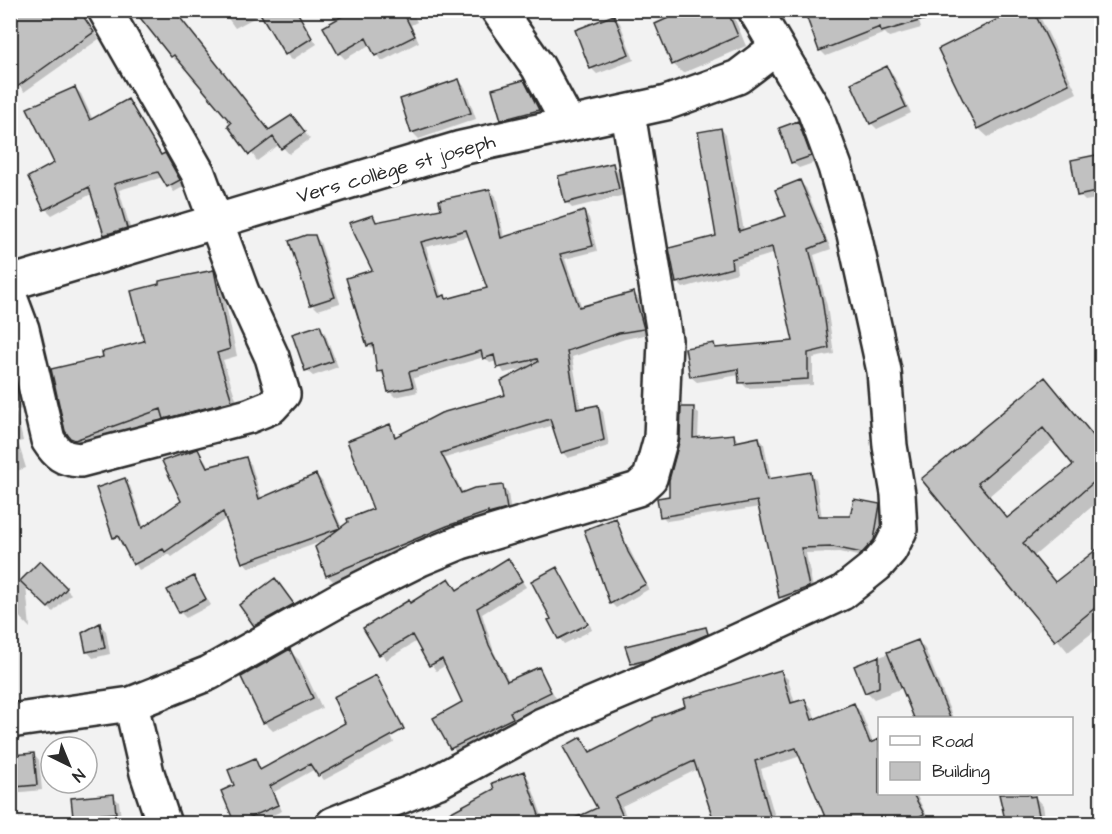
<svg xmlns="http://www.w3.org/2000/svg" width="1112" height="834" viewBox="0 0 1112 834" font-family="'Architects Daughter',sans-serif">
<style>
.shadow{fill:#0003;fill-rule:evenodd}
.building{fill:#c1c1c1;stroke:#2b2b2b;stroke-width:1.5;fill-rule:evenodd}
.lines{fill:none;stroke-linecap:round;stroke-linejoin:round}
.minor-casing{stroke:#2b2b2b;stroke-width:38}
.minor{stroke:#fff;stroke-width:33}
.labels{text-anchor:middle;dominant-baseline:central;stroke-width:6;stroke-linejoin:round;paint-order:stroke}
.street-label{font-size:20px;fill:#2b2b2b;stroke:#fff}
</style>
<rect width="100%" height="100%" fill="#f2f2f2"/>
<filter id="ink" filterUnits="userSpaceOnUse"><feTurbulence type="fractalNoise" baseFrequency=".0167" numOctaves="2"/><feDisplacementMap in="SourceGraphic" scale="12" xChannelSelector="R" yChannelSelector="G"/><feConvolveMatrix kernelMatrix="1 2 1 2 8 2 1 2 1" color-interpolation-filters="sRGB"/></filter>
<g filter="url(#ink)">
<path class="shadow" d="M37,10H79L99,39L24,92L14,77L10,79V22Z
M134,10H174L270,131L292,117L310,139L289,154L280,144L257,161L233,124L181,61L178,63L172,56Z
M222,10H262L263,13L235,28Z
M356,10H411L417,22L411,25L419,42L382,61L371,44L345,59L339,53Z
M690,10H731L746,46L683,73L673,64Z
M796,10H935L937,16L919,22L921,28L889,37L885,33L826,56L820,50L805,11L799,14Z
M1020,10H1035L1039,15L1077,93L988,137L978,128Z
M298,16L317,44L292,60L286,54Z
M614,17L620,23L634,60L597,74L591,68Z
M887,68L893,74L911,113L877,129L871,123Z
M459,81L465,87L476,119L419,139L413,133L402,100Z
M523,82L530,88L544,116L508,125L502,119Z
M75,88L81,94L93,120L128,100L162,156L165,155L170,160L185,186L174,192L163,177L119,190L132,234L111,240L105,234L93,193L52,215L46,209Z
M798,123L804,129L816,162L799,168L792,162Z
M721,129L726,135L744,231L788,217L800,182L806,188L831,249L814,255L827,306L834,354L813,358V385L747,388L741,382L740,375L697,382L691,377L714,344L718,349L795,342L775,253L736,265L737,273L683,288L677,282L718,237Z
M1102,156V198L1085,201L1079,195L1073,161Z
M612,165L618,171L625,195L572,208L566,202Z
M490,190L496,196L504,238L584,212L589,218L597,251L565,259L582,308L633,293L639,299L648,334L625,339L572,357L581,409L598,407L603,412L609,446L568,458L562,452L554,425L445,458L463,493L502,487L508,493L511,514L493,517L333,581L327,575L326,540L249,568L244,562L227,518L172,557L169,554L139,570L122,542L115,537L124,480L130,486L144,528L183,501L198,450L210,468L245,459L251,464L262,500L316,475L322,481L342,528L375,510L389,425L397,437L507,396L528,368L504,373L497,361L490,363L484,357L414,378L418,392L395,397L389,391L386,377L378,371L375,350L368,345L375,270L373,217L379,223L442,210ZM470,236L489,289L447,300L442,298L426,247Z
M314,236L320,242L340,303L318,310L312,304Z
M213,271L220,278L237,356L223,360L239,408L173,425L165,417L83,447L75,440L105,358L146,342Z
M319,327L325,333L338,367L313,376L306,370Z
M10,360L23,409L16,410L23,441L18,442L26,468L10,473Z
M1045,379L1102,444V498L1034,556L1056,583L1102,548V625L1068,652L923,479ZM1054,440L1075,466L1008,519L989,496Z
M693,409L699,414L698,439L734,435L739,443L759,438L764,444L771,480L810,474L816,479L822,518L852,517L879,505L885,511L881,542L868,558L839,552L806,553L814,593L786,602L781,597L760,507L667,521L662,516L670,497Z
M615,520L649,589L616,608L611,603L586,531Z
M508,560L526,587L482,614L494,652L509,681L539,669L556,698L514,718L517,724L457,754L435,718L464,703L446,665L436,671L417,641L386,660L365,628L411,604L449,580L458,591Z
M40,563L71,594L53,612L26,585L30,628L10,607V592Z
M557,569L588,622L559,637L553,619Z
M194,578L211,605L186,618L180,612Z
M281,586L299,610L262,631L256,625Z
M100,625L106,631L110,654L93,658L87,651Z
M590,625L592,630L564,644L560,639Z
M706,628L713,640L638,670L632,663Z
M918,641L925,649L953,718H915L903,688L874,699L867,692L856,667Z
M290,651L299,660L322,708L273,731L264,722Z
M780,672L788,679L795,704L805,701L812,708L816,720L854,705L861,712L873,743L880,741V794H916L930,822L812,824L826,815L801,756L761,769L777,824H716L698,769L622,806L629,824H566L599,809L581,739L592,753Z
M375,677L404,726L390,731L394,743L324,780L315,769L274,792L282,811L252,824H237L236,786L255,760L262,771L347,724Z
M34,754L39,760L42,790L12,793L10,811V762Z
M524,773L529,779L545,824H455Z
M1001,794H1032L1043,806L1046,823L1007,824Z
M113,796L119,802L121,818L105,820L99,814Z"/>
<path class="building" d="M10,10H79L94,32L17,87L10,73Z
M134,10H174L269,130L292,115L305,132L281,149L273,137L249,155L228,126L231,123L174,55L171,57Z
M258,10H296L312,38L285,55Z
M353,10H402L415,36L375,56L366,38L338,54L323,27Z
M686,10H727L738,36L672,65L655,24Z
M804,10H936L937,16L881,32L880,27L819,51Z
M1016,10H1033L1069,84L977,129L938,49Z
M614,15L629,54L590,69L575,30Z
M887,66L906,107L870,124L851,83Z
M459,79L471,113L411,133L400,99Z
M524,80L539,110L501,120L492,89Z
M75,87L90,120L128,99L161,155L165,153L180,180L167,187L158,172L114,184L127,228L104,235L89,187L44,210L28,177L54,163L27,108Z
M798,121L811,156L791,163L779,128Z
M721,128L739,231L786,216L775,190L800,180L826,242L809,249L822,299L829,348L808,353V379L739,383L738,369L690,377L685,348L714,343L715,348L793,341L772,247L731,259L732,268L676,283L669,248L716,236L698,132Z
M1101,154V191L1077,196L1071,160Z
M613,163L619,189L565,203L558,176Z
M490,189L501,238L584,211L593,246L560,254L579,307L634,292L644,329L619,333L567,351L577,409L598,405L604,440L561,453L550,419L441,453L461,493L474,488L503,485L507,509L488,514V512L447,526L326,576L315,547L348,522L347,519L373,509L347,441L390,424L395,437L441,413L505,395L501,381L538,362L537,359L497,368L494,355L483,359L481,351L409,372L413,387L388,392L383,371L377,372L373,344L367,346L346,278L372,270L349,223L373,215L376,222L441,209L439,200ZM466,230L487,288L446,299L445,295L439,297L421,242Z
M306,235H315L335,297L310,305L289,241Z
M214,270L230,349L217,353L232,401L164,419L161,409L75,440L70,438L65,431L51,369L103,357L102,352L144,341L131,291L159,284V281Z
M320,325L333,361L305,371L292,334Z
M1045,377L1101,445V476L1023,543L1055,582L1101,546V603L1055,641L921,479ZM1043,428L1073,465L1007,518L978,483Z
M681,407H694L693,438L734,434L735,442L759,437L768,479L811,472L818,516H850L854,499L880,504L874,540L862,553L833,547L801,548L809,587L779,598L757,501L660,517L657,498L669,496V480L680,439Z
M198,449L207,467L246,457L259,499L316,474L340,528L242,563L223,512L165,552L163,549L133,565L118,536L113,538L96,488L125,478L142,528L181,501L162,461Z
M616,518L628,552L646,584L610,604L584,530Z
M508,558L522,581L477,608L489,645L507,681L539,667L551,692L510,712L513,718L450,749L433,718L462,702L442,659L429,666L412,635L379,655L363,628L409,600L410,603L449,578L457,590Z
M40,561L67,588L48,608L20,581Z
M557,567L588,624L558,639L548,620L551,619L531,581Z
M194,576L206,599L179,613L167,590Z
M275,578L294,604L254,626L239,605Z
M100,623L105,648L86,652L82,633Z
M706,627L708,634L647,660L631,664L625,646Z
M918,640L950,718H914L887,652Z
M290,649L313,698L263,723L241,677Z
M879,656V687L865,693L854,666Z
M781,670L791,703L805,699L812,720L854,703L870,743L879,739V794H913L924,814L905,824H828L796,748L755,761L771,820L760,824H715L694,761L615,798L626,824H562L597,808L563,747L581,737L590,752L653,720V718L685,706L683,699Z
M376,675L404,729L318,776L310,764L270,786L278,805L235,824L221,791L234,785L228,770L255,758L260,770L345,723L333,697Z
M34,753L37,785L15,787L12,755Z
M524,771L542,824H429L494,789L492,783Z
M114,794L116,813L73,817L71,798Z
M999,794H1029L1030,797L1035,796L1039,815L1035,816L1036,824H1006Z"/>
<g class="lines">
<defs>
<path id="minor" d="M498,10L538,67L568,123
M10,283L461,148L666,103L738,77L776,48
M10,297L22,329L48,440C57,454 63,459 80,460L249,416L271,407L283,394L272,357L242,292L198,173L105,10
M131,704L147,773L164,824
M10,721L131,704L209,673L344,597L420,559L461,542L638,489L650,478L661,438L665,340L628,113
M333,824L437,782L542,725L694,661L842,593L877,565L890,550L900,530L898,494L890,446L884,371L854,234L835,167L814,110L755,10"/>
</defs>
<use href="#minor" class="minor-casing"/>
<use href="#minor" class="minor"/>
</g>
</g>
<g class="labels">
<g class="street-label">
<text transform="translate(396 169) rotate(-16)">Vers collège st joseph</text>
</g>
</g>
<rect width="1112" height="834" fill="none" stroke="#fff" stroke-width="36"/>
<rect x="18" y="18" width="1076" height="798" fill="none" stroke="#2b2b2b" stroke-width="2" filter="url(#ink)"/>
<rect x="878" y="717" width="195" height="78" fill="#ffffff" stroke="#aaaaaa" stroke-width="1.5"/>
<rect x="890" y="736" width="30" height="9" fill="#ffffff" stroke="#aaaaaa" stroke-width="1.5"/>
<text x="932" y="747" font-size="18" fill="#2b2b2b">Road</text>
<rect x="890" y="762" width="30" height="18" fill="#c1c1c1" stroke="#aaaaaa" stroke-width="1.5"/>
<text x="932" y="777" font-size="18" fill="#2b2b2b">Building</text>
<g transform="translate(69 765) rotate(137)"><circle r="28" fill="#ffffff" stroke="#aaaaaa" stroke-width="1.5"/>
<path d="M0-4.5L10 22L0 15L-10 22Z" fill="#2b2b2b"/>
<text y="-9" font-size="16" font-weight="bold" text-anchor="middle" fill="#2b2b2b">N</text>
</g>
</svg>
